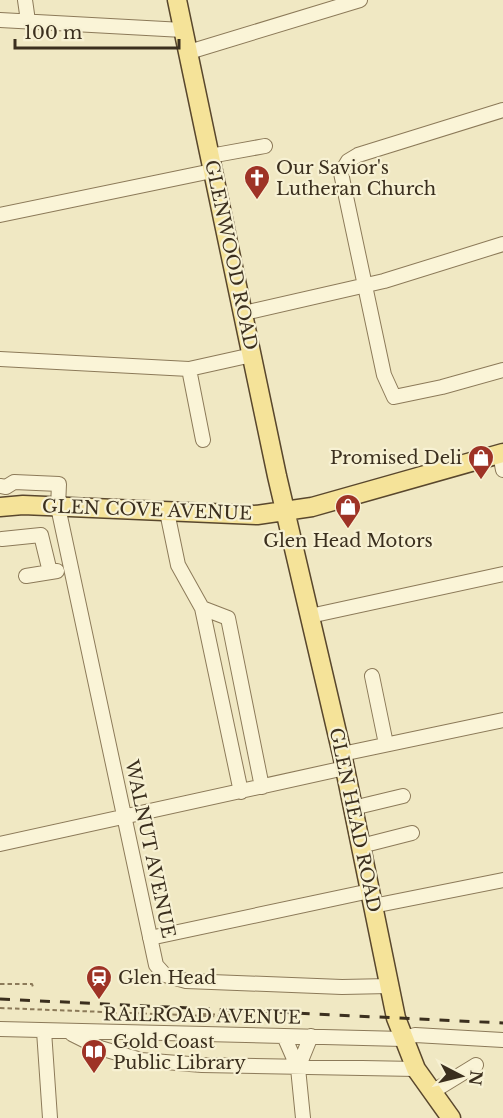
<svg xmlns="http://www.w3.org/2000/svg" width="503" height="1118" viewBox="0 0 503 1118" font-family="'Libre Baskerville',serif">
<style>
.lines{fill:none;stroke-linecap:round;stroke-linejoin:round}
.minor-casing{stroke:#8c7a59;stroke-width:16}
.major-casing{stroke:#59472d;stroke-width:21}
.path{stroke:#8c7a59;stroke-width:2;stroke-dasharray:4.5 3;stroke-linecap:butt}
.minor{stroke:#faf4d7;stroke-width:14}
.major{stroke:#f5e399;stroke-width:18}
.rail{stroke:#3b2f1e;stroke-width:3;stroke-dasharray:10 10;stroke-linecap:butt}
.labels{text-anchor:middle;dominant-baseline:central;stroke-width:4.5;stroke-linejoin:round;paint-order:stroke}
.poi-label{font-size:18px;fill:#3b2f1e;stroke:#f7f1d3;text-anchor:start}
.street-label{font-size:18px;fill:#3b2f1e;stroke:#f7f1d3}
</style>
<rect width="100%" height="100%" fill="#f0e8c3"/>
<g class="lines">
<defs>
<path id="minor" d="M25,0L28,21
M0,20L183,30
M189,52L360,0
M503,110L358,155L348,161L341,173L384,375L394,397L442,387L503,370
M210,156L265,146
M0,215L212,171
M244,313L384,281L503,244
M0,359L189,369L252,355
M189,369L203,440
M500,454L503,470
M0,486L6,487L14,482L59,484L58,507L156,965L165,975L186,981L342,987L389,986
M167,512L178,565L202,608L241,792
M2,539L41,535L50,572
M26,576L57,571
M202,608L228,618L262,787
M310,616L503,574
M372,676L386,744
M342,754L503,720
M353,808L403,796
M0,844L345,768
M361,846L412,833
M373,906L503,880
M150,938L370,891
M0,1029L403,1039L415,1035L503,1040
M44,1031L50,1118
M72,1034L100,1048L141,1060L202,1065L416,1069
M284,1036L298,1068
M432,1092L476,1065
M303,1118L298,1068L311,1036"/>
<path id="major" d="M177,0L277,476L342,754L396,1018L416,1069L451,1118
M0,507L23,505L257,515L312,507L503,453"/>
</defs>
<use href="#minor" class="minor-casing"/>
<use href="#major" class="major-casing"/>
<path class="path" d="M0,984H32L33,987
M0,1008L235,1017
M203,1014L235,1015V1017"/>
<use href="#minor" class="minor"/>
<use href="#major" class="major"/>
<path class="rail" d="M0,999L503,1023"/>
</g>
<defs>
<symbol id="church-pin" viewBox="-11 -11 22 30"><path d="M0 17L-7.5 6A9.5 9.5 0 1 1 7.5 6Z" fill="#9e3326" stroke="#f7f1d3"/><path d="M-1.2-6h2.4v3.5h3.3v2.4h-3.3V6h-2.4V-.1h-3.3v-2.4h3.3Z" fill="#fff"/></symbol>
<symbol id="shop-pin" viewBox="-11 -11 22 30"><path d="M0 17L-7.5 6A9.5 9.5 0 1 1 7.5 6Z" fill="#9e3326" stroke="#f7f1d3"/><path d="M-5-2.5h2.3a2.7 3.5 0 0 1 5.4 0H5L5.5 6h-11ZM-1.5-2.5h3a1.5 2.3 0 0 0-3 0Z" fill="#fff"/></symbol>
<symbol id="station-pin" viewBox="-11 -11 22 30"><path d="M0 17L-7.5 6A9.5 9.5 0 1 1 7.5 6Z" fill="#9e3326" stroke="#f7f1d3"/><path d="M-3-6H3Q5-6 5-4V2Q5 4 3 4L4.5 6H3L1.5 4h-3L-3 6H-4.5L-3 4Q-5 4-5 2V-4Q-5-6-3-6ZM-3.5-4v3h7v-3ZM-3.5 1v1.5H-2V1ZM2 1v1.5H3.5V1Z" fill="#fff"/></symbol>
<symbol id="library-pin" viewBox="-11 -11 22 30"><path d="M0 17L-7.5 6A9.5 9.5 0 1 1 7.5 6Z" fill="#9e3326" stroke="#f7f1d3"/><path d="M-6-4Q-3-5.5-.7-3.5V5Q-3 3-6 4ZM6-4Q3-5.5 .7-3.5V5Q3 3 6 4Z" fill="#fff"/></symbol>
</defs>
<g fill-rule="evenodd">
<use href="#church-pin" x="242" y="163" width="30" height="40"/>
<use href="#shop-pin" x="466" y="443" width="30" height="40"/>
<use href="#shop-pin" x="333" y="492" width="30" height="40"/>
<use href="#station-pin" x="84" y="963" width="30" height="40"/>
<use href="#library-pin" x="79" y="1037" width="30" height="40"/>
</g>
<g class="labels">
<g class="poi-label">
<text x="276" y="168">Our Savior's<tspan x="276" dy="21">Lutheran Church</tspan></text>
<text x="462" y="458" text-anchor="end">Promised Deli</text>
<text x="348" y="541" text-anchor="middle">Glen Head Motors</text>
<text x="118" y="978">Glen Head</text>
<text x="113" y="1042">Gold Coast<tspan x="113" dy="21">Public Library</tspan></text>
</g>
<g class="street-label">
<text transform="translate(231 255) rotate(78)">GLENWOOD ROAD</text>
<text transform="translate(147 510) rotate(2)">GLEN COVE AVENUE</text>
<text transform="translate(355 820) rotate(78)">GLEN HEAD ROAD</text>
<text transform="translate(150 849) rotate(78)">WALNUT AVENUE</text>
<text transform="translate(202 1016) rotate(1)">RAILROAD AVENUE</text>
</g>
</g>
<g transform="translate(461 1076) rotate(97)" stroke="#f7f1d3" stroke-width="4.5" paint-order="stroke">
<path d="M0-4.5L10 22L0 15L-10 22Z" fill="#3b2f1e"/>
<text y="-9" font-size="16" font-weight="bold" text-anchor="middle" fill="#3b2f1e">N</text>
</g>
<path d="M15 39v9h164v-9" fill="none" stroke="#3b2f1e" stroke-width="3"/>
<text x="24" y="39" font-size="18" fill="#3b2f1e" stroke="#f7f1d3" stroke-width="4.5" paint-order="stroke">100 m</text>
</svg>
